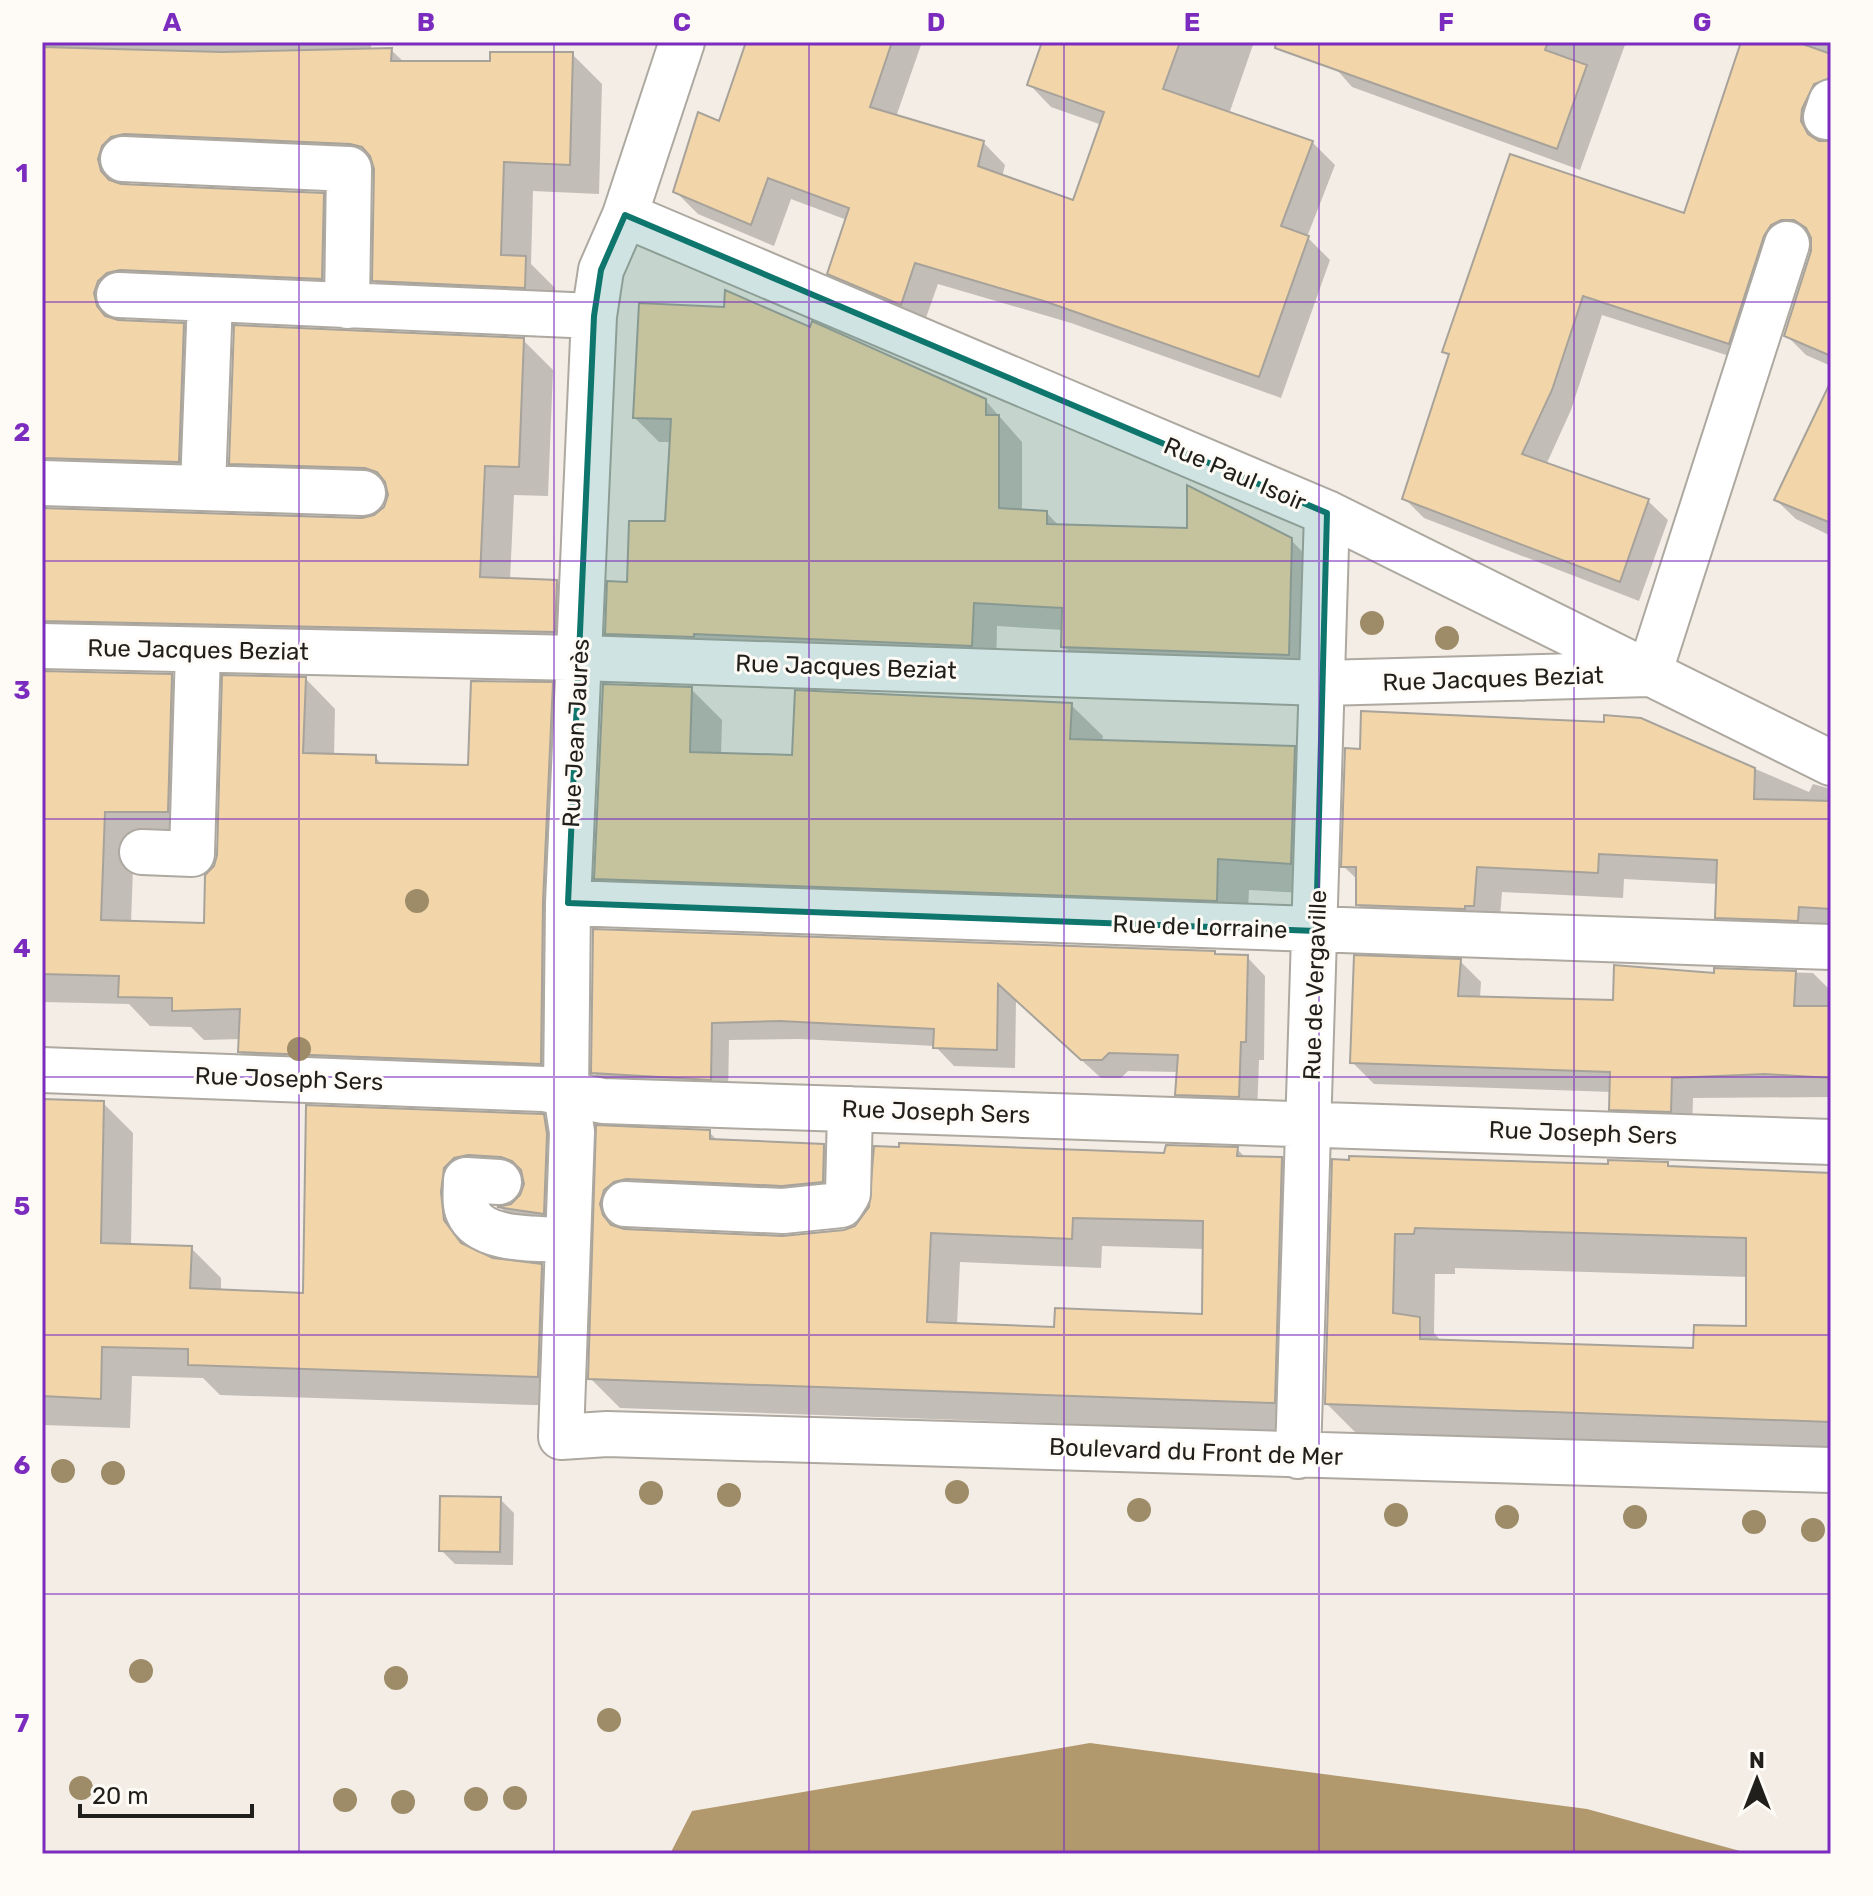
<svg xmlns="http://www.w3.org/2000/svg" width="1873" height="1896" viewBox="0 0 1873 1896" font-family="Rubik,sans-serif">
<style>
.water{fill:#b2986d}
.shadow{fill:#0003;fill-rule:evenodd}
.building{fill:#f2d6aa;stroke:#a7a29a;stroke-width:2;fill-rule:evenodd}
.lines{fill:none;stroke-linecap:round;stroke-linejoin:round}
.minor-casing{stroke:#ada8a0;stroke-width:48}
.minor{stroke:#fff;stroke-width:44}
.tree{fill:#9e8c69}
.marked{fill:#0f766e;fill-opacity:0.2;stroke:#0f766e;stroke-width:6;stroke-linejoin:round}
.grid{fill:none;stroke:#7b2cbf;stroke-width:2;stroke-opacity:0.55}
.labels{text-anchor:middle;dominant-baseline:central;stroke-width:6;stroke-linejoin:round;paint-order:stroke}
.street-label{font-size:24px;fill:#211f1c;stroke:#fefbf6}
.neatline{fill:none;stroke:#7b2cbf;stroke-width:3}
.grid-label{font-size:26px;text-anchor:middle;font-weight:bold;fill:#7b2cbf}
</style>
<rect width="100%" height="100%" fill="#f3ede5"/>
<path class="water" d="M1090,1743L1587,1809L1751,1854H670L692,1811Z"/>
<path class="shadow" d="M42,42H371V50H391L405,63H492L572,54L602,84L599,194L533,191L531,264L555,288V317L404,310L374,280L376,173L155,163L132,175L128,186L323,195L353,225L352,308L128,311L124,322L183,325L213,355L208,491L50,501L47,510L362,520L375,517L388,500L261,493L231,463L523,340L553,370L548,496L514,495L510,580L556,582L586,612L584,661L50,662L47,673L171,676L201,706L197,841H134L131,923L206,925L215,868L306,679L335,709L334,756L375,757L383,765L470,767L552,684L582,714L570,1093L270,1081L240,1052L241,1039L204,1040L191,1027L150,1026L129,1004L42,1002Z
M747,42H922L896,117L983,142L1005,165L1002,177L1074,203L1102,125L1051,107L1029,84L1044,42H1254L1229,114L1312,142L1335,165L1307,237L1330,260L1281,398L1071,323L938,284L923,326L852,296L830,273L847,220L791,199L774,246L698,214L675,191L720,123Z
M1272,42H1626L1580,170L1352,87L1331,63Z
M1745,42H1831V107L1821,143H1831V366L1806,355L1786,335L1814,239L1803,238L1748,362L1602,315L1571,410L1546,465L1648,501L1668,520L1639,601L1424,518L1404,498L1450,357L1444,352L1686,215Z
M1831,386V536L1796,519L1776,500Z
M985,400L1022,442V511L1046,512L1060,527L1291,540L1315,565L1313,678L1088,670L1063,646L1064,630L997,626L996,670L631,657L607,633L629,584L667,523L672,442H659L635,418Z
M691,689L722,720L721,755L794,757L1071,705L1103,736L1102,742L1294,748L1325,779L1322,894L1249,890L1247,931L627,909L596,878Z
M1641,720L1809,792L1813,784L1831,789V945L1743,943L1717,917L1718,884L1624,879L1623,898L1502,892L1499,931L1384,930L1358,905V880L1343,866L1606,724Z
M595,931L1214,953L1217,956L1247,957L1265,976L1264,1060H1259L1257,1115L1196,1113L1177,1094L1179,1072L1128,1071L1121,1078H1101L1016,1000L1015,1068L954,1066L935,1046L800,1039L729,1040L728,1097L612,1091L593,1072Z
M1460,961L1481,982L1480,998L1615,1002L1716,975V970L1813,973L1831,991V1097L1693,1098L1692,1132L1633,1130L1611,1109L1612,1092L1374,1084L1352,1062Z
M42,1101L103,1103L133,1133L131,1246L191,1248L221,1278V1291L305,1295L308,1107L543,1116L573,1147V1243L529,1236L501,1208L512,1206L522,1196L525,1186L498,1184L470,1223L473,1251L492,1260L541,1266L571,1296L567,1406L220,1395L203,1378L132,1376L130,1428L42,1425Z
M598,1127L709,1132L719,1142L823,1146L853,1176L852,1211L634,1220L630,1231L782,1238L845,1232L1237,1149L1246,1158L1281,1159L1311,1189L1304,1432L620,1408L590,1378ZM1102,1246L1205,1249L1204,1316L1056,1329L957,1325L960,1262L1101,1268Z
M1334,1161L1610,1166V1162L1831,1175V1461L1368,1445L1327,1404ZM1455,1268L1748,1277V1328L1694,1350L1442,1342L1434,1333L1435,1274H1455Z
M500,1499L514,1513L513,1565L455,1564L441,1550Z"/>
<path class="building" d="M746,42H892L870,107L984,141L978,166L1073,200L1104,112L1027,85L1042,42H1180L1163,89L1313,141L1281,226L1309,236L1259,377L1047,302L915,263L901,305L827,274L849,208L768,178L751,225L673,192L698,112L719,121Z
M1276,42H1548L1545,50L1587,65L1557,149L1275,48Z
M1741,42H1797L1831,54V78L1814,84L1802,109L1801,121L1808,134L1819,141H1831V356L1784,336L1811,251V238L1806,228L1794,220H1781L1771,225L1764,236L1729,344L1583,296L1552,390L1522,454L1649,499L1620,582L1402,499L1449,354L1442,352L1510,154L1684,213Z
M42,47L222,52L392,48L391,61H490V52H573L570,165L504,162L501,255L526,256L525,288L372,281L374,169L370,156L362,147L350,144L124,134L111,137L102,146L98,159L101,171L109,180L121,184L324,193L322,279L120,270L107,273L98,281L94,293L97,306L105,316L118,320L184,323L179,462L42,458Z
M725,290L810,327L812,321L986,399V415H999V508L1047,511V524L1187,528V485L1292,538L1289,655L1061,647L1062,608L974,603L972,646L694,634V637L605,634L607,581L627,582L629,521H665L671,419L633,418L639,303L724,307Z
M234,325L524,338L519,467L485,466L480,577L557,580L555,632L42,621V508L362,518L374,515L384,507L388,495L385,482L377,472L365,468L229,464Z
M1831,381V523L1774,500Z
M42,671L172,674L168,812H105L101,920L204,923L205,875L214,866L217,855L222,675L306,677L303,753L376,755V763L468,765L471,681L553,682L543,902L541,1064L238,1052L240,1009L172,1011V998L118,997L119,976L42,974Z
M603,684L692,687L690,752L792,755L795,690L1072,703L1070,739L1295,746L1291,864L1218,859L1217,901L594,879Z
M1361,711L1604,722V715L1641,718L1755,768L1754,799L1831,801V909L1799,907L1798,921L1715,918L1717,860L1599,854L1598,873L1477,867L1474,906H1465V909L1356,905V867H1341L1345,748L1360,749Z
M593,929L1215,951V954L1248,955L1246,1042H1241L1239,1097L1175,1095L1178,1055L1109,1053L1102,1060H1081L998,984L997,1050L933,1048L934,1029L780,1021L712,1023L711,1080L591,1073Z
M1354,955L1461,959L1458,996L1535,998L1613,1000L1614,965L1714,973V968L1796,971L1794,1006H1831V1078L1765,1074L1672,1078L1671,1112L1609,1110L1610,1072L1350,1063Z
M42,1099L104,1101L101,1243L192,1246L190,1288L303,1293L306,1105L544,1114L547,1134L544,1214L497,1207L511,1204L520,1195L524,1184L521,1170L512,1161L501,1157L468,1155L454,1158L444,1168L441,1192L444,1220L461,1243L493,1258L542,1264L538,1377L188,1365V1349L102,1347L101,1399L42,1396Z
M596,1125L710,1130V1139L824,1144L823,1182L782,1186L626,1179L614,1182L604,1190L600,1204L603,1215L611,1225L624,1229L782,1236L844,1230L855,1226L869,1207L874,1146L899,1147V1143L1164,1153L1166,1145L1238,1147L1237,1156L1282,1157L1275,1403L588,1379ZM1073,1218L1203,1221L1202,1314L1055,1308L1054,1327L927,1322L931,1233L1072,1239Z
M1349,1156L1608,1164V1160L1668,1162V1166L1831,1173V1422L1325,1404L1332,1159L1349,1160ZM1415,1228L1746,1238V1326L1694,1325L1693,1348L1420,1339V1317L1393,1313L1395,1234H1414Z
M440,1496L501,1497L500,1552L439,1551Z"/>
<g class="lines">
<defs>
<path id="minor" d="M682,42L625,215L601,270L594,316L568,903L566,1094L572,1132L561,1437L607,1434L1831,1470
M1826,117L1831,102
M123,159L349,169L347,306
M625,215L1327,513L1831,763
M119,295L594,316
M42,483L363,493
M203,487L210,299
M42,646L580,658L1323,683L1649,674L1787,244
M142,852L192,854L198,650
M568,903L1831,947
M42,1070L544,1089L603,1101L1831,1142
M499,1182L466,1180C466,1190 464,1203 468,1212C481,1243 540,1238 568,1240
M625,1204L783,1211L841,1205L848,1194L850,1109
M1298,1456L1327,513"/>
</defs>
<use href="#minor" class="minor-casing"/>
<use href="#minor" class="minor"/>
</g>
<g class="tree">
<circle cx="1372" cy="623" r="12"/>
<circle cx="1447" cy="638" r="12"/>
<circle cx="417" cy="901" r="12"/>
<circle cx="299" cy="1049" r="12"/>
<circle cx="63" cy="1471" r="12"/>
<circle cx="113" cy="1473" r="12"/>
<circle cx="957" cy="1492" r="12"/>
<circle cx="651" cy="1493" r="12"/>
<circle cx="729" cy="1495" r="12"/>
<circle cx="1139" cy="1510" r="12"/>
<circle cx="1396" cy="1515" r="12"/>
<circle cx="1507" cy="1517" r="12"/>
<circle cx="1635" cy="1517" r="12"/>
<circle cx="1754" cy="1522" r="12"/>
<circle cx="1813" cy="1530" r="12"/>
<circle cx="141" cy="1671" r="12"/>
<circle cx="396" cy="1678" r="12"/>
<circle cx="609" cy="1720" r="12"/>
<circle cx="81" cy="1788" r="12"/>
<circle cx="515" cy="1798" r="12"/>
<circle cx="476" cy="1799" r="12"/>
<circle cx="345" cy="1800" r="12"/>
<circle cx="403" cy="1802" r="12"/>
</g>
<path class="marked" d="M625,215L1327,513L1316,931L568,903L594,316L601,270Z"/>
<path class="grid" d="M299,42V1854M554,42V1854M809,42V1854M1064,42V1854M1319,42V1854M1574,42V1854M42,302H1831M42,561H1831M42,819H1831M42,1077H1831M42,1335H1831M42,1594H1831"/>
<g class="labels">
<g class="street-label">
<text transform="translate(1235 474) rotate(23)">Rue Paul Isoir</text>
<text transform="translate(198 650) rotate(1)">Rue Jacques Beziat</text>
<text transform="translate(846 667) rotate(2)">Rue Jacques Beziat</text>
<text transform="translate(1493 679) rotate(-2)">Rue Jacques Beziat</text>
<text transform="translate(576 733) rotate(-87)">Rue Jean Jaurès</text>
<text transform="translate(1200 927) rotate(2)">Rue de Lorraine</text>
<text transform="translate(1315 985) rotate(-88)">Rue de Vergaville</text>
<text transform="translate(289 1079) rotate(2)">Rue Joseph Sers</text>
<text transform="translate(936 1112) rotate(2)">Rue Joseph Sers</text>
<text transform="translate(1583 1133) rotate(2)">Rue Joseph Sers</text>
<text transform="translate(1196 1452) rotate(2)">Boulevard du Front de Mer</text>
</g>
</g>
<rect width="1873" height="1896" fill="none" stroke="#fefbf6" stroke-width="88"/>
<g transform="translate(1757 1780)" stroke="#fefbf6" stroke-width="6" paint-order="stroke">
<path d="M0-6L14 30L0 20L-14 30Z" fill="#211f1c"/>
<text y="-12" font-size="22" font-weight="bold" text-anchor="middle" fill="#211f1c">N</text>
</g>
<path d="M80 1804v12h172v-12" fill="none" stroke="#211f1c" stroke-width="4"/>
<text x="92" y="1804" font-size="24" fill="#211f1c" stroke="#fefbf6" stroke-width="6" paint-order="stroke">20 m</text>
<rect x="44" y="44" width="1785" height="1808" class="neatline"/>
<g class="grid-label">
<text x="172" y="31">A</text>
<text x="426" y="31">B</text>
<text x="682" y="31">C</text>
<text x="936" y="31">D</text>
<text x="1192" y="31">E</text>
<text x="1446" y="31">F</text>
<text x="1702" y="31">G</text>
<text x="22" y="182">1</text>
<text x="22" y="441">2</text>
<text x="22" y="699">3</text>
<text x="22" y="957">4</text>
<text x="22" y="1215">5</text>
<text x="22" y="1474">6</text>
<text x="22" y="1732">7</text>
</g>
</svg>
